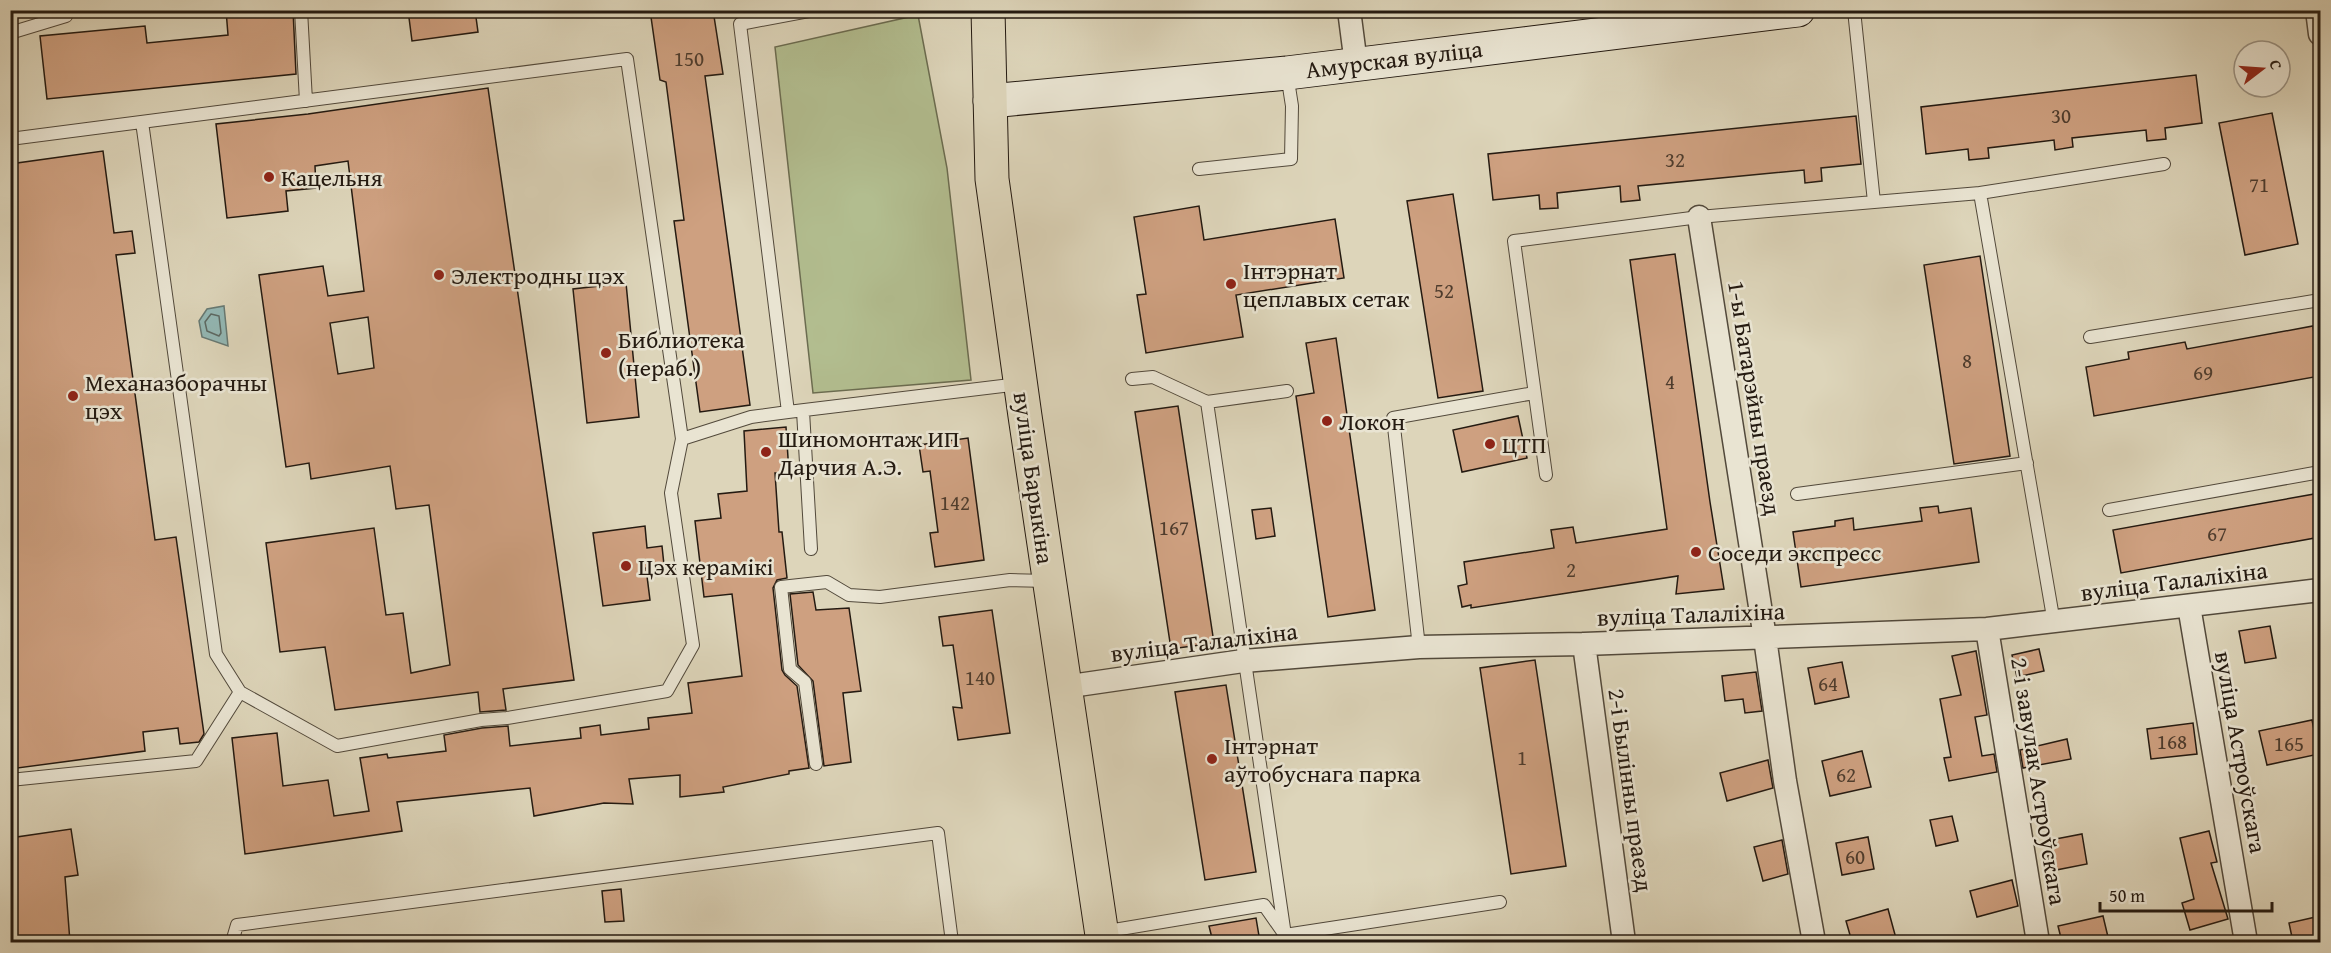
<svg xmlns="http://www.w3.org/2000/svg" width="2331" height="953" viewBox="0 0 2331 953" font-family="'Gentium Book Plus',serif">
<style>
.green{fill:#b2bd8f;stroke:#6b6c50;stroke-width:1.5}
.water{fill:#93b8b5;stroke:#677973;stroke-width:1.5}
.lines{fill:none;stroke-linecap:round;stroke-linejoin:round}
.shore{stroke:#5c6963;stroke-width:1.5}
.building{fill:#cea080;stroke:#241a11;stroke-width:1.5;fill-rule:evenodd}
.lane-casing{stroke:#52493b;stroke-width:14}
.street-casing{stroke:#52493b;stroke-width:25}
.secondary-casing{stroke:#241a11;stroke-width:35}
.primary-casing{stroke:#241a11;stroke-width:35}
.lane{stroke:#e9e4d2;stroke-width:12}
.street{stroke:#e9e4d2;stroke-width:22}
.secondary{stroke:#e9e4d2;stroke-width:33}
.primary{stroke:#ddd5ba;stroke-width:33}
.poi-dot{fill:#8f2418;stroke:#e9e4d2;stroke-width:2}
.labels{text-anchor:middle;dominant-baseline:central;stroke-width:5;stroke-linejoin:round;paint-order:stroke}
.number-label{font-size:21px;fill:#4e3c2d}
.street-label{font-size:24px;fill:#241a11;stroke:#e9e4d2}
.poi-label{font-size:24px;fill:#241a11;stroke:#e9e4d2;text-anchor:start}
</style>
<rect width="100%" height="100%" fill="#ddd5ba"/>
<filter id="stains"><feTurbulence type="fractalNoise" baseFrequency=".00333" numOctaves="4"/><feColorMatrix values="0 0 0 0 .2 0 0 0 0 .09 0 0 0 0 .02 0 0 0 .5 -.17"/></filter>
<radialGradient id="worn" r=".72"><stop offset=".6" stop-color="#630" stop-opacity="0"/><stop offset="1" stop-color="#630" stop-opacity=".3"/></radialGradient>
<path class="green" d="M918,15L947,168L971,380L813,393L775,47Z"/>
<path class="water" d="M224,306L228,346L202,337L199,321L207,309Z"/>
<g class="lines">
<path class="shore" d="M211,314L219,316L221,333L219,336L207,331L205,322Z"/>
</g>
<path class="building" d="M226,10H293L296,74L47,99L40,36L145,26L147,43L228,35Z
M408,10H475L478,32L412,41Z
M650,10H713L723,74L705,76L750,405L700,412L674,221L684,220L666,82L660,80Z
M2196,75L2202,123L2165,128L2166,139L2147,141L2146,130L2072,138L2073,147L2055,150L2054,140L1988,148L1989,158L1969,160L1968,149L1926,154L1921,107Z
M488,88L574,680L503,689L506,710L480,712L478,692L335,710L325,647L280,652L266,543L374,528L386,615L403,613L411,673L450,665L429,505L396,509L390,466L311,479L309,463L286,467L259,275L323,266L328,296L364,291L348,161L315,166L316,188L286,191L288,211L227,218L216,124L308,114ZM368,317L374,368L338,374L330,323Z
M2272,113L2298,244L2245,255L2219,123Z
M1856,116L1861,164L1821,168L1822,181L1805,183L1804,170L1638,186L1640,200L1621,202L1620,186L1557,193L1558,208L1540,209L1539,195L1493,200L1488,154Z
M103,151L114,233L132,231L135,253L116,255L155,540L176,537L204,734L199,742L180,744L178,728L143,732L145,751L10,769V164Z
M1453,194L1483,391L1438,398L1407,201Z
M1199,206L1204,240L1335,219L1344,278L1236,295L1243,337L1146,353L1137,295L1146,294L1134,217Z
M1675,254L1710,502L1724,589L1676,594L1678,576L1471,608V605L1462,607L1458,586L1467,584L1464,562L1554,548L1551,530L1573,527L1576,543L1667,529L1630,260Z
M1980,256L2010,456L1954,464L1924,265Z
M626,283L639,417L587,423L573,289Z
M2313,326L2320,376L2094,416L2086,367L2129,359L2128,352L2185,342L2187,349Z
M1336,338L1375,610L1328,617L1296,396L1314,393L1306,343Z
M1178,406L1214,643L1171,649L1135,412Z
M1518,416L1527,458L1462,472L1453,430Z
M786,427L789,473H775L779,532H782L787,578L777,580L773,588L782,670L785,675L797,686L809,768L789,771V774L723,787L724,792L680,797V775L629,779L633,804L604,803L534,816L530,788L397,802L402,831L245,854L232,738L277,733L283,786L328,780L334,816L369,811L360,758L387,754L388,758L446,751L444,735L482,728L508,726L510,746L581,738L580,728L600,725L601,735L649,729L648,718L692,713L688,683L742,676L732,594L704,597L695,521L721,518L718,494L747,491L744,431Z
M968,438L984,560L935,567L930,533L938,532L930,471L923,472L919,445Z
M2320,493V537L2121,573L2113,530Z
M1938,506L1939,513L1971,508L1979,562L1801,587L1793,532L1835,526V521L1853,518L1854,530L1922,521L1920,508Z
M1271,508L1275,536L1256,539L1252,510Z
M645,526L647,548L662,546L664,565L646,568L650,600L603,606L593,533Z
M813,592L816,610L849,608L861,691L843,693L851,762L824,766L813,681L798,665L790,594Z
M992,610L1010,733L958,740L953,707L962,708L953,645L943,646L939,617Z
M2270,626L2276,658L2245,663L2239,631Z
M2039,649L2044,671L2017,677L2012,655Z
M1976,651L1987,715L1975,717L1982,756L1994,754L1997,772L1949,781L1944,758L1951,757L1940,699L1961,695L1952,656Z
M1535,660L1566,866L1511,874L1480,668Z
M1842,662L1849,697L1815,704L1808,668Z
M1756,672L1762,711L1745,713L1743,699L1725,701L1722,676Z
M1226,685L1256,872L1205,880L1175,692Z
M2312,720L2319,754L2267,765L2259,731Z
M2193,723L2197,754L2151,759L2147,729Z
M2067,739L2071,759L2023,768L2020,750Z
M1862,751L1871,787L1830,796L1822,761Z
M1768,760L1773,788L1727,801L1720,773Z
M1952,816L1958,841L1936,846L1930,820Z
M71,829L78,875L65,877L70,942H10V838Z
M2209,831L2217,862L2211,863L2228,919L2190,930L2182,903L2194,899L2180,838Z
M2082,834L2087,864L2051,871L2045,841Z
M1868,837L1874,869L1842,875L1836,843Z
M1782,840L1788,874L1763,881L1754,847Z
M2012,880L2018,906L1977,917L1970,891Z
M621,889L624,921L605,922L602,891Z
M1888,909L1897,942H1852L1846,921Z
M2103,916L2108,937L2085,942H2062L2058,926Z
M2320,916V942H2293L2289,923Z
M1256,918L1260,942H1213L1209,926Z"/>
<g class="lines">
<defs>
<path id="lane" d="M301,10L306,101
M814,10L740,24L788,412L1019,384
M1854,10L1874,202L1980,193L2164,164
M10,33L66,16L65,10
M10,53V77
M142,122L216,654L240,692L337,746L481,720L507,718L667,691L693,645L671,493L682,439
M10,139L627,59L682,439L751,417L788,412
M1199,169L1291,159L1292,106L1287,74
M1980,193L2054,623
M2090,337L2320,300
M1132,379L1153,377L1207,402
M803,411L811,549
M1546,475L1514,241L1699,217L1874,202
M1797,494L2027,463
M2109,510L2320,472
M1419,647L1393,418L1534,393
M816,764L805,682L790,669L781,587L827,582L849,595L880,597L1010,580L1048,581
M10,780L196,761L240,692
M1102,932L1264,905L1285,935L1500,902
M232,942L237,925L938,833L952,942
M1286,942L1207,402L1287,391"/>
<path id="street" d="M1349,10L1356,64
M2317,10L2320,34
M1699,217L1765,638L1785,781L1814,942
M2189,606L2246,942
M1987,629L2038,942
M1584,644L1624,942
M1064,687L1243,661L1419,647L1584,644L1987,629L2320,590"/>
<path id="secondary" d="M990,101L1287,73L1798,10"/>
<path id="primary" d="M988,10L992,179L1025,416L1103,942"/>
</defs>
<use href="#lane" class="lane-casing"/>
<use href="#street" class="street-casing"/>
<use href="#secondary" class="secondary-casing"/>
<use href="#primary" class="primary-casing"/>
<use href="#lane" class="lane"/>
<use href="#street" class="street"/>
<use href="#secondary" class="secondary"/>
<use href="#primary" class="primary"/>
</g>
<g class="poi-dot">
<circle cx="269" cy="177" r="6"/>
<circle cx="439" cy="275" r="6"/>
<circle cx="1231" cy="284" r="6"/>
<circle cx="606" cy="353" r="6"/>
<circle cx="73" cy="396" r="6"/>
<circle cx="1327" cy="421" r="6"/>
<circle cx="1490" cy="444" r="6"/>
<circle cx="766" cy="452" r="6"/>
<circle cx="1696" cy="552" r="6"/>
<circle cx="626" cy="566" r="6"/>
<circle cx="1212" cy="759" r="6"/>
</g>
<g class="labels">
<g class="number-label">
<text x="689" y="58">150</text>
<text x="2061" y="115">30</text>
<text x="1675" y="159">32</text>
<text x="2259" y="184">71</text>
<text x="1444" y="290">52</text>
<text x="1967" y="360">8</text>
<text x="2203" y="372">69</text>
<text x="1670" y="381">4</text>
<text x="955" y="502">142</text>
<text x="1174" y="527">167</text>
<text x="2217" y="533">67</text>
<text x="1571" y="569">2</text>
<text x="980" y="677">140</text>
<text x="1828" y="683">64</text>
<text x="2172" y="741">168</text>
<text x="2289" y="743">165</text>
<text x="1522" y="757">1</text>
<text x="1846" y="774">62</text>
<text x="1855" y="856">60</text>
</g>
<g class="street-label">
<text transform="translate(1394 59) rotate(-7)">Амурская вуліца</text>
<text transform="translate(1755 398) rotate(81)">1-ы Батарэйны праезд</text>
<text transform="translate(1034 478) rotate(82)">вуліца Барыкіна</text>
<text transform="translate(2174 581) rotate(-7)">вуліца Талаліхіна</text>
<text transform="translate(1691 614) rotate(-2)">вуліца Талаліхіна</text>
<text transform="translate(1204 642) rotate(-7)">вуліца Талаліхіна</text>
<text transform="translate(2241 752) rotate(80)">вуліца Астроўскага</text>
<text transform="translate(2039 781) rotate(81)">2-і завулак Астроўскага</text>
<text transform="translate(1631 790) rotate(82)">2-і Былінны праезд</text>
</g>
<g class="poi-label">
<text x="281" y="177">Кацельня</text>
<text x="1243" y="270">Інтэрнат<tspan x="1243" dy="28">цеплавых сетак</tspan></text>
<text x="451" y="275">Электродны цэх</text>
<text x="618" y="339">Библиотека<tspan x="618" dy="28">(нераб.)</tspan></text>
<text x="85" y="382">Механазборачны<tspan x="85" dy="28">цэх</tspan></text>
<text x="1339" y="421">Локон</text>
<text x="778" y="438">Шиномонтаж ИП<tspan x="778" dy="28">Дарчия А.Э.</tspan></text>
<text x="1502" y="444">ЦТП</text>
<text x="1708" y="552">Соседи экспресс</text>
<text x="638" y="566">Цэх керамікі</text>
<text x="1224" y="745">Інтэрнат<tspan x="1224" dy="28">аўтобуснага парка</tspan></text>
</g>
</g>
<rect width="2331" height="953" fill="none" stroke="#ddd5ba" stroke-width="36"/>
<rect x="12" y="12" width="2307" height="929" fill="none" stroke="#241a11" stroke-width="3"/>
<rect x="18" y="18" width="2295" height="917" fill="none" stroke="#241a11" stroke-width="1.5"/>
<g transform="translate(2262 69) rotate(73)"><circle r="28" fill="#e9e4d2" stroke="#9a9385" stroke-width="1.5"/>
<path d="M0-4.5L10 22L0 15L-10 22Z" fill="#8f2418"/>
<text y="-9" font-size="16" font-weight="bold" text-anchor="middle" fill="#241a11">С</text>
</g>
<path d="M2100 902v9h172v-9" fill="none" stroke="#241a11" stroke-width="3"/>
<text x="2109" y="902" font-size="18" fill="#241a11" stroke="#e9e4d2" stroke-width="4.5" paint-order="stroke">50 m</text>
<rect width="100%" height="100%" filter="url(#stains)"/>
<rect width="100%" height="100%" fill="url(#worn)"/>
</svg>
